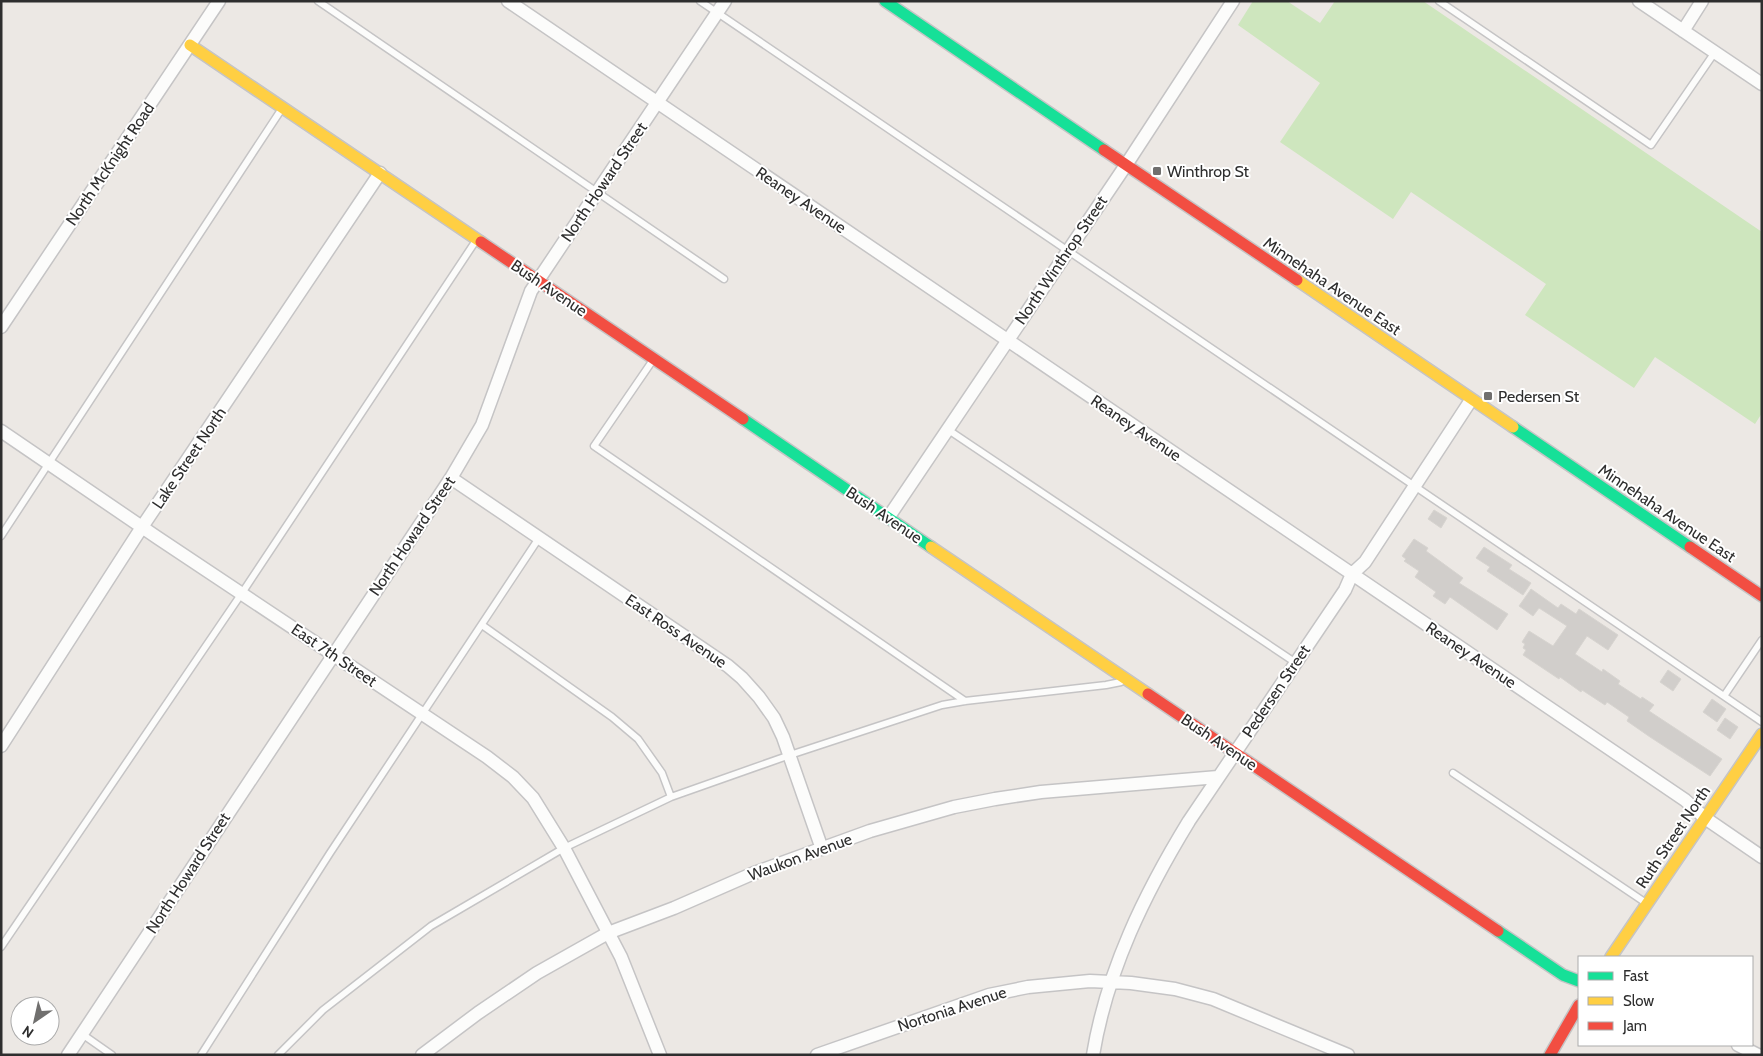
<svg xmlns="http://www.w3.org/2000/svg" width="1763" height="1056" viewBox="0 0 1763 1056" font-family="Cabin,sans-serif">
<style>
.green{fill:#cee6be}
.building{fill:#d1cecb;stroke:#d7d4d0}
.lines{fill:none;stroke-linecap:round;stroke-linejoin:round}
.lane-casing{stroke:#c5c4c5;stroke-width:9}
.street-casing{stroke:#c5c4c5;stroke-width:15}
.fast-casing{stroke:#c5c4c5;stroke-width:14}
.slow-casing{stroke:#c5c4c5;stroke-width:14}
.jam-casing{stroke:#c5c4c5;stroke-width:14}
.lane{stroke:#fcfcfb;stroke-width:6}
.street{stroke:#fcfcfb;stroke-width:12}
.fast{stroke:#16e098;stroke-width:11}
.slow{stroke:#ffcf43;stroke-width:11}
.jam{stroke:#f24e42;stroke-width:11}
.poi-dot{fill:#706f6e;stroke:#fff;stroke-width:2}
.labels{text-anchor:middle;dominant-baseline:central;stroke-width:4;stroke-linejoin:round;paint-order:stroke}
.street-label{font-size:16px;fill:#2e2e2e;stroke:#fff}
.poi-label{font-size:16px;fill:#2e2e2e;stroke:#fff;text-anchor:start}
</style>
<rect width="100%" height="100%" fill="#ece8e4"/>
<path class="green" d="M1253,1H1287L1320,23L1335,1H1423L1762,232V413L1755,424L1655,357L1634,388L1525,315L1546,284L1411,192L1393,219L1280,142L1320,83L1238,25Z"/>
<path class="building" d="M1434,510L1447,518L1441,528L1428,519Z
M1414,539L1428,548L1426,551L1463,578L1459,583L1508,614L1497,630L1450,597L1445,604L1433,596L1436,592L1415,577L1419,571L1404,561L1406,559L1402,556Z
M1484,547L1512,565L1509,569L1531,583L1523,595L1487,571L1490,567L1476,558Z
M1531,589L1558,608L1561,604L1576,614L1579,609L1618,635L1608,650L1587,636L1575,654L1602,672L1603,669L1620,681L1618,684L1641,699L1642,697L1654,705L1649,711L1722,759L1710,776L1650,737L1627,721L1629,717L1607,702L1605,705L1582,690L1581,692L1560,677L1559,679L1523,655L1526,650L1523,648L1525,644L1522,642L1529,631L1553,646L1567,626L1539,608L1533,616L1519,606Z
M1668,670L1681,679L1673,691L1660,682Z
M1712,699L1726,709L1717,722L1703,712Z
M1725,718L1738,727L1730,739L1717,730Z"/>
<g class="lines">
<defs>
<path id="lane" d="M318,1L724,279
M700,1L1762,722
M1439,1L1651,145L1715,52
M653,360L594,446L965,701
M947,429L1296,663
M1,536L281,110
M482,625L612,717L638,739L662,773L671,797
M1724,696L1762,640
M1453,773L1646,903
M1,947L242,593L475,242
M82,1034L112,1055
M201,1055L330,853L539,538
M278,1055L323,1010L431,926L564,848L671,797L790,755L942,705L965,701L1106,685L1121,682"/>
<path id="street" d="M508,1L1685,800L1705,818L1762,857
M1639,1L1762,84
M1683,31L1702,1
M1,327L219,1
M1,431L158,538L487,757L513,777L533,798L564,848L621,957L660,1055
M451,478L728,666L742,678L759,697L774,718L783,737L822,849
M888,518L1126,165L1233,1
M1,746L142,527L380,173
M1738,1045L1758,1055
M68,1055L451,478L482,425L531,291L725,1
M422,1055L478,1013L537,973L608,933L674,908L754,873L870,831L954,807L995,799L1041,792L1218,777
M817,1055L989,995L1028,987L1090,981L1131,983L1175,989L1213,999L1348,1055
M1093,1055C1107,970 1145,893 1189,821L1345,590L1352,574L1365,562L1471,400"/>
<path id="fast" d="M885,1L1104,150
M743,419L931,547
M1513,427L1690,547
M1498,931L1563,975L1579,981"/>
<path id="slow" d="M190,45L481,242
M1297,280L1513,427
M931,547L1148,694
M1611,957L1762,734"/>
<path id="jam" d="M1104,150L1297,280
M481,242L743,419
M1690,547L1762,596
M1148,694L1498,931
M1550,1055L1579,1005"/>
</defs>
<use href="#lane" class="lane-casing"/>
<use href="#street" class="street-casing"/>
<use href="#fast" class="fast-casing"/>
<use href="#slow" class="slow-casing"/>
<use href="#jam" class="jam-casing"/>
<use href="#lane" class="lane"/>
<use href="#street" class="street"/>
<use href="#fast" class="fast"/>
<use href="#slow" class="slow"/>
<use href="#jam" class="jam"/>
</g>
<g class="poi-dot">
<rect x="1152" y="166" width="10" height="10" rx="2.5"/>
<rect x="1483" y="391" width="10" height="10" rx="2.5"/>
</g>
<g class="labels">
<g class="street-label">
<text transform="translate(110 164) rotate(-56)">North McKnight Road</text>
<text transform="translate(604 182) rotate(-56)">North Howard Street</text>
<text transform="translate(801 200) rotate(34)">Reaney Avenue</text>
<text transform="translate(1061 260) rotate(-56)">North Winthrop Street</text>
<text transform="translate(1332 286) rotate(34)">Minnehaha Avenue East</text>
<text transform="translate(549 288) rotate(34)">Bush Avenue</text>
<text transform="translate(1136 428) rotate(34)">Reaney Avenue</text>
<text transform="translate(189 458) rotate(-56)">Lake Street North</text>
<text transform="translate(1667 513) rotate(34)">Minnehaha Avenue East</text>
<text transform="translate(884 515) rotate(34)">Bush Avenue</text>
<text transform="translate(412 536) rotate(-56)">North Howard Street</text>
<text transform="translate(676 631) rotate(34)">East Ross Avenue</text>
<text transform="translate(334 655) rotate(34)">East 7th Street</text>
<text transform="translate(1471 655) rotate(34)">Reaney Avenue</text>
<text transform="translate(1276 691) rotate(-56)">Pedersen Street</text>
<text transform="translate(1219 742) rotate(34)">Bush Avenue</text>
<text transform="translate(1673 837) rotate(-56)">Ruth Street North</text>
<text transform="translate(800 857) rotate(-20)">Waukon Avenue</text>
<text transform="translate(188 873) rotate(-57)">North Howard Street</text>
<text transform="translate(952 1009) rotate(-18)">Nortonia Avenue</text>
</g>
<g class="poi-label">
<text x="1167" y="171">Winthrop St</text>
<text x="1498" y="396">Pedersen St</text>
</g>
</g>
<rect width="1763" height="1056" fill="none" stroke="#2e2e2e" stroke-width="5"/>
<rect x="1578" y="956" width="175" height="90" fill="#ffffff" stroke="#ababab"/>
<rect x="1588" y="972" width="25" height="8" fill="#16e098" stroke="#ababab"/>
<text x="1623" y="981" font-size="15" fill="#2e2e2e">Fast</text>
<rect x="1588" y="997" width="25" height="8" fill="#ffcf43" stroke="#ababab"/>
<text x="1623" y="1006" font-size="15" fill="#2e2e2e">Slow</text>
<rect x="1588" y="1022" width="25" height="8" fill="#f24e42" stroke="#ababab"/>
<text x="1623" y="1031" font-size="15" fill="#2e2e2e">Jam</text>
<g transform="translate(35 1021) rotate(214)"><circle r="24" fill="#ffffff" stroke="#ababab"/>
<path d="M0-4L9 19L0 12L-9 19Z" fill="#706f6e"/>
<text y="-8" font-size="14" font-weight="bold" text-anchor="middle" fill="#2e2e2e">N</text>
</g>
</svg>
